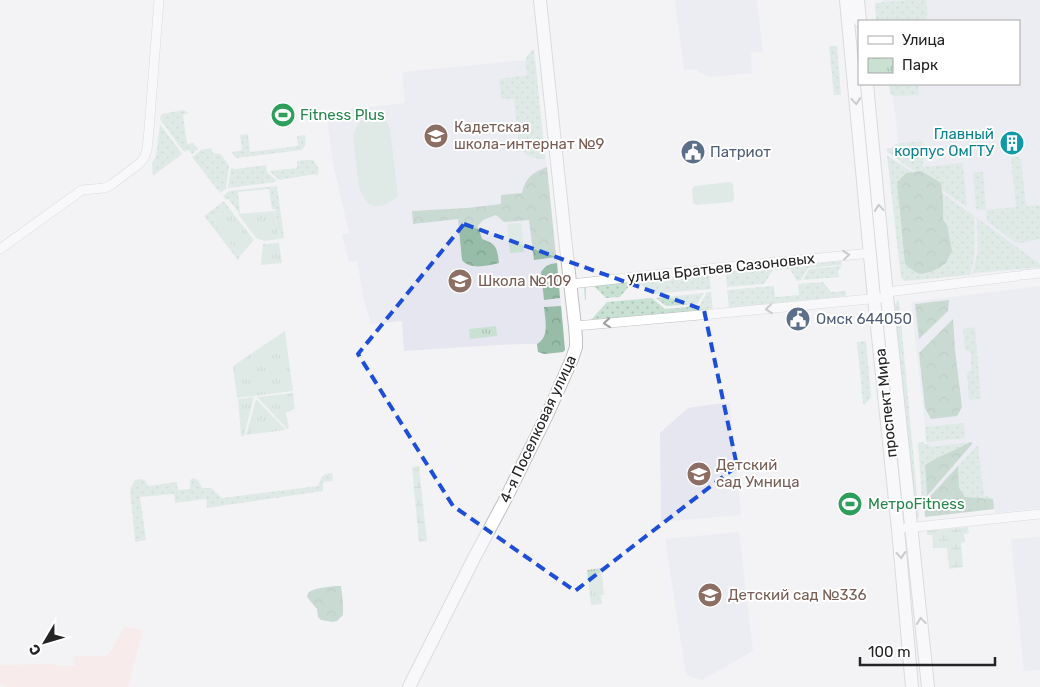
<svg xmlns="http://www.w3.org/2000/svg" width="1040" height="687" viewBox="0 0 1040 687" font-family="Rubik,sans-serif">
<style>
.industrial{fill:#fde3dd}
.built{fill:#e5e6ef}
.grass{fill:url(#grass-dots)}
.forest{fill:url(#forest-crowns)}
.wetland{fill:url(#wetland-marsh)}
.park{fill:url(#park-tufts)}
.garden{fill:#c8e1d3}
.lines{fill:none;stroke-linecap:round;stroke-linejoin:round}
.street-casing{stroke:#bebfc0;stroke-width:10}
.secondary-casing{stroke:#bebfc0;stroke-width:14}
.street{stroke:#fff;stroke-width:9}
.secondary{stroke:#fff;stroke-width:12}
.oneway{stroke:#9c9c9c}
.marked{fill:none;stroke:#1d4ed8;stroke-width:4;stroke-dasharray:10 6;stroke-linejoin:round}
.labels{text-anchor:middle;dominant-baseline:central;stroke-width:4;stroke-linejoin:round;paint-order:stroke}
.leisure-label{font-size:15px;fill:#27864d;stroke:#fff;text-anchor:start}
.education-label{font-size:15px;fill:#785e54;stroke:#fff;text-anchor:start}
.culture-label{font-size:15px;fill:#0d838f;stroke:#fff;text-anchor:end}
.service-label{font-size:15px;fill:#4e5e75;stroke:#fff;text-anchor:start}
.street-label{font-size:15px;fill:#242424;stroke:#fff}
</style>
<defs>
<pattern id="grass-dots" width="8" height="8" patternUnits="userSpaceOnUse" patternTransform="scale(1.25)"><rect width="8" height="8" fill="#c8e1d3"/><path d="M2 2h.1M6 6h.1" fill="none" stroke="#acc1b5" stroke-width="1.8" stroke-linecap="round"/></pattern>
<pattern id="forest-crowns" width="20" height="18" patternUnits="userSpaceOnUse" patternTransform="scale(1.25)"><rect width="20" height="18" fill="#97bca7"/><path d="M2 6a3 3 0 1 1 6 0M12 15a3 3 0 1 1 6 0" fill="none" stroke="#82a190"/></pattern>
<pattern id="wetland-marsh" width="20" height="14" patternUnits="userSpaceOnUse" patternTransform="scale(1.25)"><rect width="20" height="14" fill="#c8e1d3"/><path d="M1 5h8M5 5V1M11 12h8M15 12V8" fill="none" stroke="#acc1b5"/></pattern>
<pattern id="park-tufts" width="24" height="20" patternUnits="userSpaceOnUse" patternTransform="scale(1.25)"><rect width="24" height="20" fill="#c8e1d3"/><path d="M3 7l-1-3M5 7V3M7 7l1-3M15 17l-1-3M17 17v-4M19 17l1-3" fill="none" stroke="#acc1b5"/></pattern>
</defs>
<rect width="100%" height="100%" fill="#f3f3f5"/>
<path class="industrial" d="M125,626L143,630L128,687H5L4,684H0V665L52,664L61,666H74L75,656H106L112,649Z"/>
<path class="built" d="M675,0H757L763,52L751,53L752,73L712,77L698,72L697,69L684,70Z
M882,0H1040V268L910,280L896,121L891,84H1019V21H884Z
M535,59L557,260L565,350L563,352L544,354L538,352L537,344H525L496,345L404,351L402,321L371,324L364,301L357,261L349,262L342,235L349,233L333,163L326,112L405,103L402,72Z
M1040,286V508L995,513V509L935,516L931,513L929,495L924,456L928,453L911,302Z
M730,402L741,515L661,522L660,433L688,408Z
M739,532L753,651L702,680L686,675L665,539Z
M1040,537V670L1024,671L1011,539Z"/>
<path class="grass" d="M906,0H926L928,15L925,21H876L875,3Z
M829,46H837L841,95H834Z
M534,49L545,159C533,159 525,157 519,145L514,99H501L499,79L527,75C526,62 522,58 534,49Z
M889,84H918L919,95L895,96L890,94Z
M183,110L189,113L183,115L187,144L193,143L198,149L192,154L188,150L185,152L183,151L160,119L161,115L162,114Z
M160,124L182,154L153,176L152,164L156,156Z
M248,134L250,152L298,146L297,136L305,135C306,142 307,146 301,150L237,158L234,156L232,152L242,150L240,135Z
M922,141L923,167L962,163L963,164L967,207L887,152L886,149L891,148L896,144Z
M211,148L213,153L221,154L229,166L226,189L220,193L192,157L201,150Z
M887,155L973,215L974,217C975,237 976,257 970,275L905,281L901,278Z
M1018,157L1021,159L1026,206L1040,205V239L1021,243H1016L987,221L986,210H979L976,209L973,175L975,172H983L986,210L1016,207L1011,158Z
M305,160H313C317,165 320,169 317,176L315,174L279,180L269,171L297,168V161Z
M266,165L267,172L277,181L275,182L228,188L231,168L236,169Z
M277,186L284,238L279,239L275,209H272L269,189L238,192L240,214L228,199L226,200L223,196L229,191Z
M224,201L229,208L213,220L240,256L238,260L204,216Z
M977,218L1040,264V267L973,273L978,250Z
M841,259L842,265L808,268L801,280L797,281L790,269L773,270L764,284L727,287L726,270Z
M842,266L838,271L839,277L803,280L809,269Z
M709,272L711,289L651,294L640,284L630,285L620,297L606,298L594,286L586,287V300H585L584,289L586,286Z
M823,282L831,292L846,291V296L729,308L727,290L774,286L775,297L799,295L798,284Z
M707,292H711L713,310L591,320L607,302L652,298L665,309L699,306Z
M704,293L697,304L666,306L656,298Z
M898,300H899L919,516L918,518L916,515L895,309V304Z
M975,327L981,399L969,400L967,372L971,370V352L965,350L963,329Z
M866,341L871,395L870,399L864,405L863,403L857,342Z
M964,423L965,438L926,442L925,427Z
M924,442V444H928L929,447L971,442L935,459L925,465L927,496L923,500H922L918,443Z
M978,445L984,495L993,499L965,497L959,489L958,466Z
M332,473L333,481L323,482V491L207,508L206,499L175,503L174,494L140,497L146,540L135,542L130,489L135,480L139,479L145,480L148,486L177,482L178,490L190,489V480L194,478L198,480L202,488H211L222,498L318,486L322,476L326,474Z"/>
<path class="forest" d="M547,167L556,257L534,260L529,220L504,222L496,215L483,220L478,226L482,239C497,244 497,248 499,263C487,266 470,270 462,260L458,219L413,224L412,211L467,208L501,204V195L522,193C526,177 532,173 547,167Z
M920,171L928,175L941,183L943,198V220L947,225L952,251L946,263L939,268L930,272L920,274L914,271L905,264L897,182L906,173Z
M557,263L560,298L544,300L541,272C546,265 549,264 557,263Z
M949,300L948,311L919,339L915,304Z
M561,306L565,350L563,352L544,354L538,352L537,344C550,337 545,319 544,307Z
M953,319L955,350L962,407L957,416L931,419L925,408L919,353Z
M971,442L972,444L927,496L925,465L935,459Z
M958,466L959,488L965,497L993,499L994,509L925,517L924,503Z
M334,586H341L343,603V615L337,621L333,622L321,620L318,617L317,609L307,597L308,593C315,587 325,588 334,586Z"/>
<path class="wetland" d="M419,466L427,541L419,542L412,467Z
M968,527L969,533L964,534L965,542L961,543L963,567L949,569L947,548H933L932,535H927V531Z"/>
<path class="park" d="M229,208L254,240L240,256L213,220Z
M275,211L279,239L264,241L256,238L238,214Z
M279,243L282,263L261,265L263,244Z
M496,326L497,336L470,339L469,329Z
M285,331L293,391L237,398L233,366Z
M293,393L295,409L286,413L289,428L287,429L257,397Z
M254,397L244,436H241L238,399Z
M256,399L286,430L246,435Z
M601,568L604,595H601L602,604L591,605L587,570Z"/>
<path class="garden" d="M377,116C385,119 388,122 390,129L398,196C389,204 378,210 367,203L359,188L353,137C357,121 361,118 377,116Z
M730,182L733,184L734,199L732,202L696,205L693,203L692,189L694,186Z
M521,223L524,252L510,253L507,224Z"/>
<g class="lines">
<defs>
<path id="street" d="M0,249L82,190L104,188L111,185L140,163L144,158L147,150L149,130L159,0
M1023,275L1040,273
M571,284L717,268L871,253
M887,292L1017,276
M575,326L723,313L880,298
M906,528L1040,514"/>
<path id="secondary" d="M846,0L874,298L898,529L912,687
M858,0L860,21
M867,84L887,297L928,687
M409,687L473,560L505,500L547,415L572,359L576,347V339L575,326L565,238L540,0"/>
</defs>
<use href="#street" class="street-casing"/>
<use href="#secondary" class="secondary-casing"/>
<use href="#street" class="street"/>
<use href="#secondary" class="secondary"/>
</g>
<defs><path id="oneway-chevron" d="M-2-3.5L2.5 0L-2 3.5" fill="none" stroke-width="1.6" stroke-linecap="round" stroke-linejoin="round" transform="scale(1.25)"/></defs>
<g class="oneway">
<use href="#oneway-chevron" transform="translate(856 101) rotate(85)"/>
<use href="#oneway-chevron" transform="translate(879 208) rotate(-95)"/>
<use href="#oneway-chevron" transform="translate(846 255) rotate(-6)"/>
<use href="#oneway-chevron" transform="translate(769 309) rotate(174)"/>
<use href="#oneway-chevron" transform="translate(607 323) rotate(175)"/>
<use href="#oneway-chevron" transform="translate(901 555) rotate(85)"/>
<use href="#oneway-chevron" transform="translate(921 621) rotate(-96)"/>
</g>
<path d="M0 0H1040V687H0ZM464,224L704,310L737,466L575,591L453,506L358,354Z" fill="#f3f3f5" fill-opacity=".55" fill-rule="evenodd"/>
<path class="marked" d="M464,224L704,310L737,466L575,591L453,506L358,354Z"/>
<defs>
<symbol id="stadium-disc" viewBox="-11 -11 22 22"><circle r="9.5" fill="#2e9e5b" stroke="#fff"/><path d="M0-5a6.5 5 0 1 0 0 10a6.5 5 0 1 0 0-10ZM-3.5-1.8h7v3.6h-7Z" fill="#fff"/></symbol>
<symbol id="school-disc" viewBox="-11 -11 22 22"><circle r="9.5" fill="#8d6e63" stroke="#fff"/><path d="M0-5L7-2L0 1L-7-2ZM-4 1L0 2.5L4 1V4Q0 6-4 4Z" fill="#fff"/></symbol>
<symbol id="building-disc" viewBox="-11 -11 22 22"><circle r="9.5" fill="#0f9aa8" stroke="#fff"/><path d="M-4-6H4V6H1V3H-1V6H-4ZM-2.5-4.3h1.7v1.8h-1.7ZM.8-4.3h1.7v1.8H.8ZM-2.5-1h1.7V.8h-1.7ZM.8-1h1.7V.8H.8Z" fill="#fff"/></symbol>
<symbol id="civic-disc" viewBox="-11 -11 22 22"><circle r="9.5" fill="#5c6f8a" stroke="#fff"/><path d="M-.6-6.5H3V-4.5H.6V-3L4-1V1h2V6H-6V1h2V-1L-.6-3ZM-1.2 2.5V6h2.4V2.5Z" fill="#fff"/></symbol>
</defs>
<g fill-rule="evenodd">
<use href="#stadium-disc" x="269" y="101" width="28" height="28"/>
<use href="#school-disc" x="422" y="122" width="28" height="28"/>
<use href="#building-disc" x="998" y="129" width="28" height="28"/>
<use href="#civic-disc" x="679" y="138" width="28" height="28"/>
<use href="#school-disc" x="446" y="267" width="28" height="28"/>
<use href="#civic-disc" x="784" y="305" width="28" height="28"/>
<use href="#school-disc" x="685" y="460" width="28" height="28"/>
<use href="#stadium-disc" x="836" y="490" width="28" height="28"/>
<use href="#school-disc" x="696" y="581" width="28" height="28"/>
</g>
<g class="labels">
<g class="leisure-label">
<text x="300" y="115">Fitness Plus</text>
<text x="868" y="504">МетроFitness</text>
</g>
<g class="education-label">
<text x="454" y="127">Кадетская<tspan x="454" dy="17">школа-интернат №9</tspan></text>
<text x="478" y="281">Школа №109</text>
<text x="716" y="465">Детский<tspan x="716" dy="17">сад Умница</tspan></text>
<text x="728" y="595">Детский сад №336</text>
</g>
<g class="culture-label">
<text x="994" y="134">Главный<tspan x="994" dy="17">корпус ОмГТУ</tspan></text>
</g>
<g class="service-label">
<text x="710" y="152">Патриот</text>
<text x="816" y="319">Омск 644050</text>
</g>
<g class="street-label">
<text transform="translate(721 268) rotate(-6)">улица Братьев Сазоновых</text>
<text transform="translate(886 403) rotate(-96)">проспект Мира</text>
<text transform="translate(538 429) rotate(-65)">4-я Поселковая улица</text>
</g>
</g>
<rect x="858" y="20" width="162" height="65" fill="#ffffff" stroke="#a7a7a7"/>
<rect x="868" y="36" width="25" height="8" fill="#ffffff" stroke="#a7a7a7"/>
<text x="902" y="45" font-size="15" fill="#242424">Улица</text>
<rect x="868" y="58" width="25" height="15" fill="url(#park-tufts)" stroke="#a7a7a7"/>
<text x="902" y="70" font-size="15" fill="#242424">Парк</text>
<g transform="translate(45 642) rotate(232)" stroke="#ffffff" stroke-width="4" paint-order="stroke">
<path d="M0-4L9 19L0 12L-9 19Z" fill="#242424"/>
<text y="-8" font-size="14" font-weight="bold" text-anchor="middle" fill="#242424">С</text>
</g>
<path d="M860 657v8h135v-8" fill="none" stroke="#242424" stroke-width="2.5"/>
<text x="868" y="657" font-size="15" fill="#242424" stroke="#ffffff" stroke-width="4" paint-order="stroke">100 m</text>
</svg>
